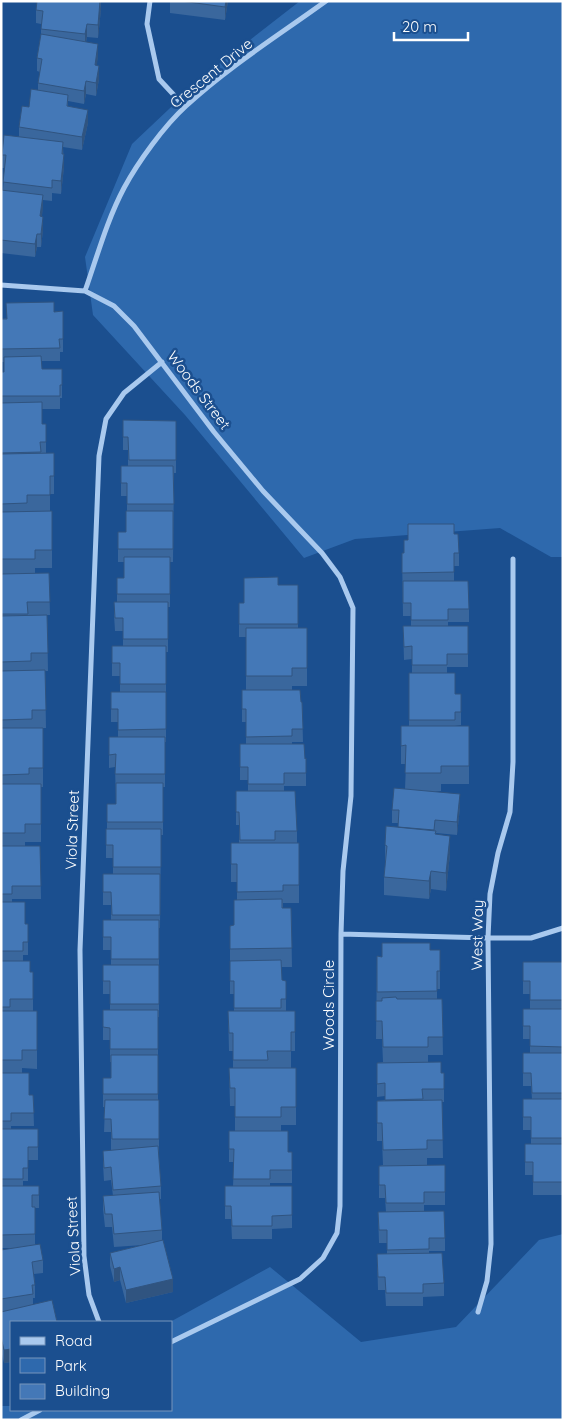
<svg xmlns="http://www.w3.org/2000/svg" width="564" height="1421" viewBox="0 0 564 1421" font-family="Quicksand,sans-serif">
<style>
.green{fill:#2e69ad}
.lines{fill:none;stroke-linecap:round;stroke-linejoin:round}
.street{stroke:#a9c9ee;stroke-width:5}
.wall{fill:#3a679d}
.shaded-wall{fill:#305480}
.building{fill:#4478b7;stroke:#305480}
.labels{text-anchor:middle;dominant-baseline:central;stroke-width:5;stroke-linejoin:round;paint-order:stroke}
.street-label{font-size:15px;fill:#fff;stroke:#1b4f8f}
</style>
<rect width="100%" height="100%" fill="#1b4f8f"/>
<path class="green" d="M300,1H563V557H551L500,528L355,539L304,558L185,415L93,315L85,257L132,144L205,75Z
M563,1234V1420H1V1406H11V1410H171L170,1322L270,1267L361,1342L456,1327L539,1240Z"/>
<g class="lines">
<path class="street" d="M150,1L147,24L159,79L185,107
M1,285L85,291L114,306L134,326L214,432L263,491L322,553L340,577L353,608L351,796L343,871L341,934L340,1206L337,1233L323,1258L300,1279L171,1342
M85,291C97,257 107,220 124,188C138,162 164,126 186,106C228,67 279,35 326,1
M341,934L488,938H531L563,928
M478,1312L487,1281L491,1244L488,938L490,894L498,853L510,812L513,762V559
M99,1322L89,1295L84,1256L80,950L99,456L106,419L124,393L162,362
M21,1420L40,1410"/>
</g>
<path class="wall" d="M101,1V9L98,38L87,37L86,42L98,57L96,65L99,79L96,96L86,94L84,104L68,101V106L88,123L82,150L63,147L64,167L61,194L52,193V201L43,200L42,216L43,230L41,247H37L35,257L1,253V190H3L5,168H2V155L19,136V127L38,90V83L40,72L37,71V58L41,35V24L36,23V10Z
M170,1H228L225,20L170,13Z
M63,311V352H60V361H41L42,369H62V398H60V409H42V424H46V453L54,476V494H50V511H52V568H35V573H49L50,615H28H47L48,671H45L46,728H43V787H41V842H25V846H40L41,899H12V902L25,924H28V955H23V961L30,972H33V1011H37V1069L22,1068V1073L29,1095H33L34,1126H11V1129H38V1160H28V1181H23V1186H39V1208H35V1244L43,1260V1273L34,1274L35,1285V1298H33V1304L11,1322V1362L4,1363L1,1350V1250L15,1248H1V372H4V362H1V319L54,312Z
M123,420L176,421V473H174L173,562H170V607H168V652H166V742H165V787H163V835H161L160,928H159V1017H158V1100H159V1152H158L161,1186V1199H159L162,1230V1240L173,1292L126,1303L120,1280L114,1282L110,1266V1253L143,1245L114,1247L112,1227H105L103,1209V1196H113L111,1180L104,1181L103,1164V1151H111V1132H104L105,1107H103V1078H111V1062H110V1040H103V1010H110V994H103V965H111V950H103V933L111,920V905H103V874H113V858H106V829H107V804H116L115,767L109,768V737H118V722H111V692H120V676H112V646H123V631H115L114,615L117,602V578H124V562H118V532H126L127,511V496H121V466H128V450H123Z
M454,534L459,553V566H454V581L469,609V622H448V626H468V667H447V673L455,694H461V725L455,726H469V784H441V791L430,792L460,807L457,835L436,833V834L450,854L446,891L431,889L429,899L384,895V877L386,864H385V845L398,827V823H392V810L405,789L406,764H401V726H409V673H412V659L404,660L403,626H411V616H403L402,553H404L408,540Z
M278,585H298V628H307V686H292V690L301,702H302L303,742H292V744L305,759L306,758V786H284V791L297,831V843H299V903H283V908H291L292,967H281L282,980L286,981V1011H295V1051H291V1068H296V1125H281V1131L288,1152H292V1183H270V1186H292V1228L272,1229V1239H232L231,1219H225V1186H233L234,1162H229V1131H235V1106H230L229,1068H233V1051H229L228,1011H234V994H230V926L234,925L237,900V882H231V843H239V825H236V791H248V780H240V744H246V722H242V690H246V637H239V603H244Z
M440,950V989H437V999H442L443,1055H428V1062L441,1073H444V1102H442L443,1158H427V1165H445V1205H424V1211L445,1238V1251H429V1254L444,1283V1296L423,1297V1306H386L385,1290H378L377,1254H387V1243H379L378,1212H386L385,1198H379V1166L383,1165L382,1141H377V1101L385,1100V1096L377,1097V1063L383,1062L382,1039H376L377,956L382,957Z
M523,962H563V1195H533V1175H525V1144H531V1130H523V1099H532L531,1086H523V1053H530V1039H523V1009H530V994H523Z"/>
<path class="shaded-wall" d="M100,1L101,9L98,38V25Z
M226,1H228L225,20V7Z
M87,24V37L85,47V34Z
M98,44V57L95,78V65Z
M99,66V79L96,96V83Z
M86,81V94L84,104V91Z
M88,110V123L82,150V137Z
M64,154V167L61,194V181Z
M43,195V208L40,229V216Z
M43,217V230L41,247V234Z
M37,234V247L35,257V244Z
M460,794V807L457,835V822Z
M450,836V854L446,891V873Z
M431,871V889L429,899V881Z
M120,1267V1280L114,1282V1269Z
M173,1279V1292L126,1303V1290Z
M11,1349V1362L4,1363V1350Z"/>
<path class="building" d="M37,1H100L98,25L87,24L85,34L41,29L43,11L36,10Z
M181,1H226L225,7Z
M41,34L98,44L95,65L99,66L96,83L86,81L84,91L38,83L42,59L37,58Z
M31,89L68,95L67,106L88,110L82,137L19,127L22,106L29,107Z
M4,135L63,142L62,154H64L61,181L52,180V188L3,182L6,155H2Z
M1,190L43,195L40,216L43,217L41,234H37L35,244L1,240Z
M54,302V312L63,311V339H59L60,348L1,349V319H7L6,303Z
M41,356L42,369H62V385H60V396H1V372H4V357Z
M42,402V424H46V442H40L41,452L1,453V403Z
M123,420L176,421V460H129L128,437H123Z
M54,453V476H50V495H27V503L1,504V454Z
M121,466H173L174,504H127V483H121Z
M52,511V550H35V559H1V512Z
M126,511H173V549H118V532H126Z
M408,524H454V534H458L459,553H454V572L402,573V553H404V540H408Z
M124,557H170V594H117V578H124Z
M49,573L50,602H27L28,614H1V574Z
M278,577V585H298V624H239V603H244V578Z
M403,581H468L469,609H448V620H411V603H403Z
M114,602H168V639H123V618H115Z
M47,615L48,653H31V661L1,662V616Z
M403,626H468V654H447V665H412V646L404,647Z
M246,628H307V668H292V676H246Z
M112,646H166V684H120V663H112Z
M45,670L46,710H32V719L1,720V671Z
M409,673H455V694H461V712H455V720H409Z
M242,690H300L301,702H302L303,729H292V736L246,737V709H242Z
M111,692H166V729L118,730V709H111Z
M401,726H469V766H441V773H405L406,745L401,746Z
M1,728H43V768H29V774L1,775Z
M109,737H165V774H115L116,754L109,755Z
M240,744H304L305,759L306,758V773H284V784H248V767H240Z
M116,783H163V822H107V804H116Z
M1,784H41V824H25V833H1Z
M394,788L460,794L457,822L435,820L434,830L398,827L399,810H392Z
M236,791H295L297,831H275V840H240L239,812H236Z
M386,826L436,831L435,834L450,836L446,873L431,871L429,881L384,877L387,846L385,845Z
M106,829H161V867H113V845H106Z
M231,843H299V885H283V891L237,892V864H231Z
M1,846H40L41,886H12V894H1Z
M103,874H160V915H112L111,892H103Z
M282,899V908H291L292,948L230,949V926L234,925V900Z
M1,902H25V924H28V942H23V951H1Z
M103,920H159V959H111V937H103Z
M382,943H430V950H440V971H437V991L377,992V956L382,957Z
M281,960L282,980L286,981V999H281V1008H234V981H230V961Z
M1,961H30V972H33V999H10V1007H1Z
M523,962H563V1000H530V981H523Z
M103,965H159V1004H110V981H103Z
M396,997L397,999H442L443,1037H428V1047H383L382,1021H376V1001H382V998Z
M523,1009H563V1047L530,1046V1026H523Z
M103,1010H158V1049H110V1028L103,1027Z
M1,1011H37V1050H22V1060H1Z
M228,1011H295V1032H291V1051H267L268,1060H233V1033H229Z
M523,1053H563V1093H532L531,1073H523Z
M111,1055H158V1094H103V1078H111Z
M441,1062V1073H444V1089H422L423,1099L385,1100V1083L377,1084V1063Z
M229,1068H296V1107H281V1117H235V1088H230Z
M1,1073H29V1095H33L34,1113H11V1121H1Z
M523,1099H563V1138H531V1117H523Z
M105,1100H159V1139H112L111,1119H104Z
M442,1100L443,1140H427V1149L383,1150L382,1123H377V1101Z
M1,1129H38V1147H28V1168H23V1179H1Z
M229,1131H288V1152H292V1170H270V1179H233L234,1149H229Z
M525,1144H563V1182H533V1162H525Z
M158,1146L161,1186L113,1190L111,1167L104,1168L103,1151Z
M445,1165V1192H424V1203H386L385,1185H379V1166Z
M1,1186H39V1195H32V1207H35V1234L1,1235Z
M225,1186H292V1215L272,1216V1226H232L231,1206H225Z
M159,1192L162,1230L114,1234L112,1214H105L103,1196Z
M444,1211L445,1238H429V1249L387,1250V1230H379L378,1212Z
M163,1240L173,1279L126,1290L120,1267L114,1269L110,1253Z
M40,1244L43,1260L32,1262L35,1285H32L33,1294L1,1299V1250Z
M442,1253L444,1283L423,1284V1293H386L385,1277H378L377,1254Z
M52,1300L57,1322H11V1349L4,1350L1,1337V1312Z"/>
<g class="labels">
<g class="street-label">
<text transform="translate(211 73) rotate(-39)">Crescent Drive</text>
<text transform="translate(199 390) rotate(53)">Woods Street</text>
<text transform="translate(72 830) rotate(-88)">Viola Street</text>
<text transform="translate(477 935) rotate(-89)">West Way</text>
<text transform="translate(328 1005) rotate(-90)">Woods Circle</text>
<text transform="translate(73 1236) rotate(-93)">Viola Street</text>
</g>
</g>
<rect width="564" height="1421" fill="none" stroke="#ffffff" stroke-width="5"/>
<rect x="10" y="1321" width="162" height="90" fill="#1b4f8f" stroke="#7695bc"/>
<rect x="20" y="1337" width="25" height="8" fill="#a9c9ee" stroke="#7695bc"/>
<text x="55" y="1346" font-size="15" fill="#ffffff">Road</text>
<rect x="20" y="1358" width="25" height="15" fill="#2e69ad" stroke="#7695bc"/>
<text x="55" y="1371" font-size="15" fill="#ffffff">Park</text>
<rect x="20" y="1384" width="25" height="15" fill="#4478b7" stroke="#7695bc"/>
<text x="55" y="1396" font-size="15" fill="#ffffff">Building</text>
<path d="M394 32v8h74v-8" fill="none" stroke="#ffffff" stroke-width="2.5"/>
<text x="402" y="32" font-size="15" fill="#ffffff" stroke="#1b4f8f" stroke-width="4" paint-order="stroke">20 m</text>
</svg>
